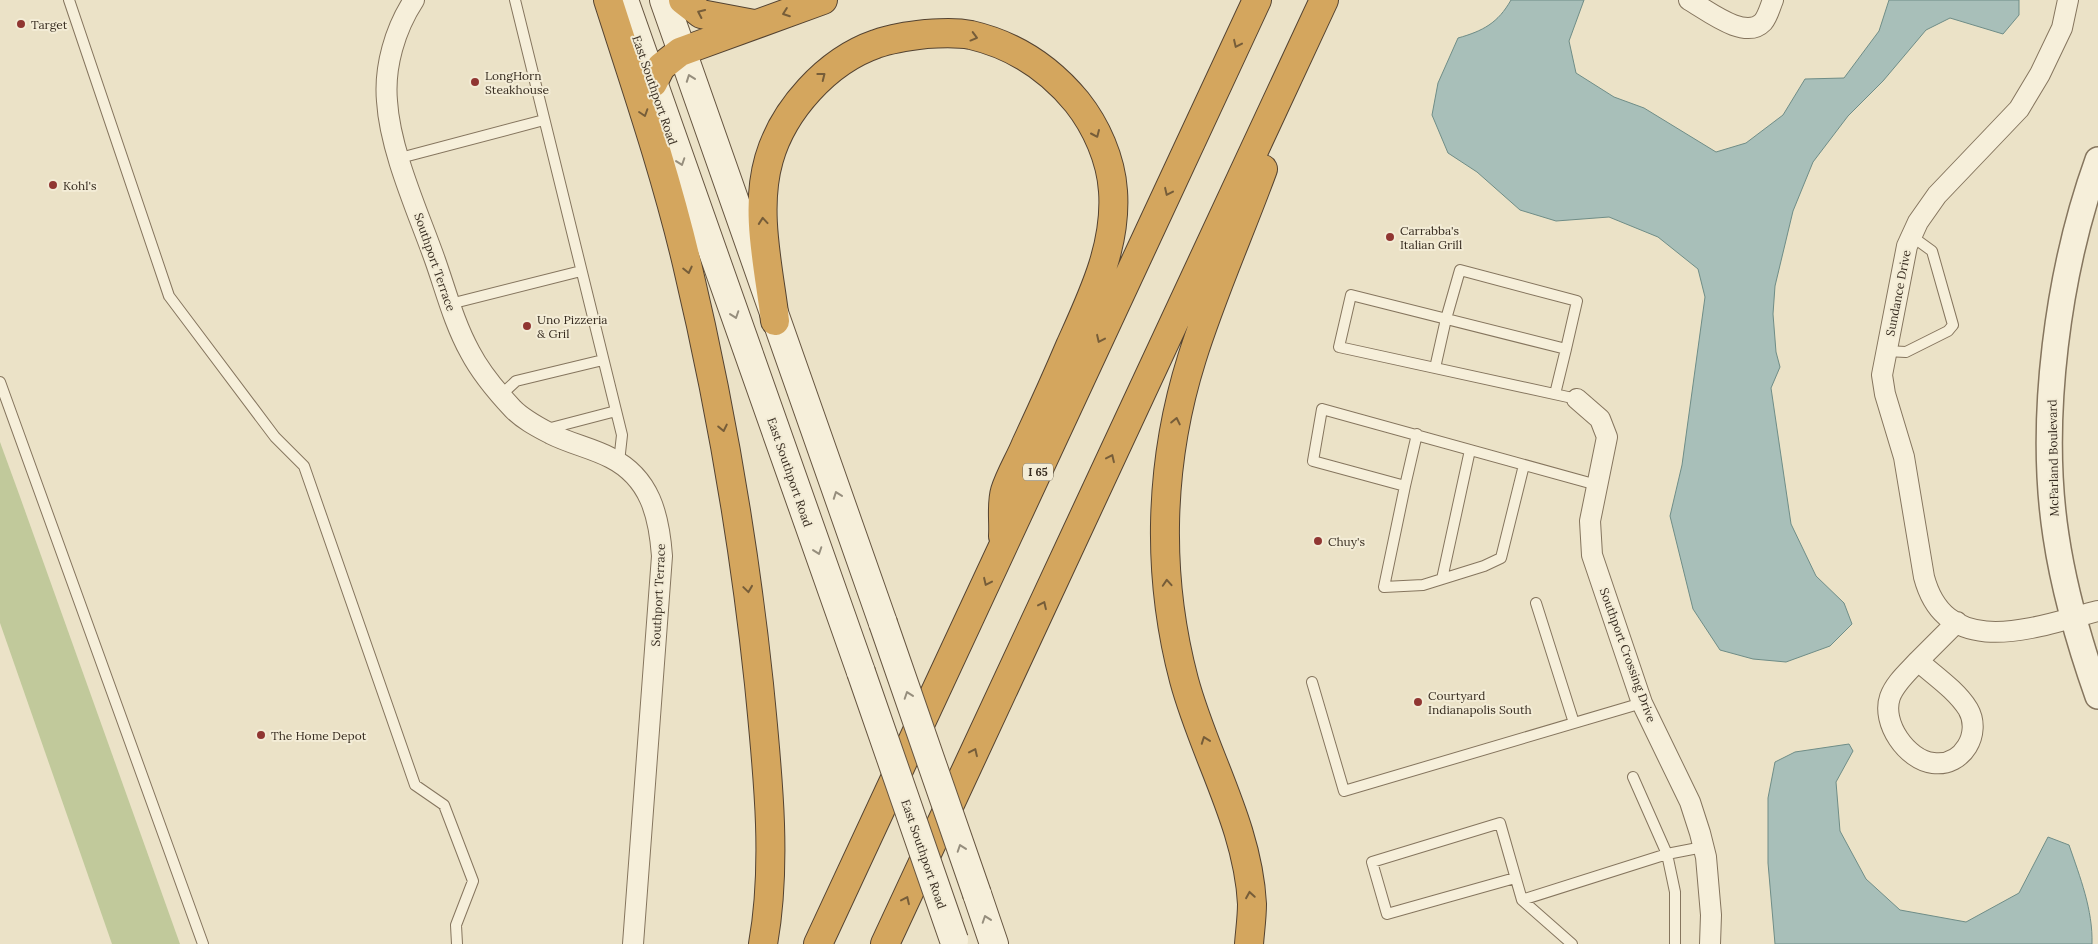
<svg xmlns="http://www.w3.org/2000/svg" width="2098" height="944" viewBox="0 0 2098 944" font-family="Lora,serif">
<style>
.green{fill:#c1c99b}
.water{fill:#a8bfb9;stroke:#6f8d87}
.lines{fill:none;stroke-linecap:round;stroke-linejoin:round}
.service-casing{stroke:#85755e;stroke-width:12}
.minor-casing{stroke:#85755e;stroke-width:22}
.tertiary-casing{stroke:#85755e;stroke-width:28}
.secondary-casing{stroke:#675641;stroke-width:30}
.motorway-casing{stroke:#544331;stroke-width:30}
.service{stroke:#f6efda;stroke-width:10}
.minor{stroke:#f6efda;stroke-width:20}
.tertiary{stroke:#f6efda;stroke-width:25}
.secondary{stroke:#f6efda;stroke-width:28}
.motorway{stroke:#d4a65e;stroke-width:28}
.secondary-bridge-casing{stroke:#675641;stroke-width:30;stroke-linecap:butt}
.secondary-bridge{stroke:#f6efda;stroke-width:28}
.oneway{stroke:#765d39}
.oneway2{stroke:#968e7d}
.poi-dot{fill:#903632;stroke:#f3ecd6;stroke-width:2}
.labels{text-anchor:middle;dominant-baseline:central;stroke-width:4;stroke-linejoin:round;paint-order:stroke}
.shield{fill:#f3ecd6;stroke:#6f6657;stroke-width:1}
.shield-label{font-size:11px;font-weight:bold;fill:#372c20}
.poi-label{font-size:12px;fill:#372c20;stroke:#f3ecd6;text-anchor:start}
.street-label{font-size:12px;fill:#372c20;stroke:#f3ecd6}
</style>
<rect width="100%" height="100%" fill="#ebe2c7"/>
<path class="green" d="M0,442L19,494L180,944H112L0,623Z"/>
<path class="water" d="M1511,0H1584L1569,41L1576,73L1614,97L1644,108L1716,152L1746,143L1783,115L1805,79L1844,78L1879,31L1889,0H2019V15L2003,34L1950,18L1926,30L1883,81L1848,116L1813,162L1793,211L1775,286L1773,314L1776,352L1780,367L1771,388L1791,524L1816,576L1844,603L1852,624L1830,646L1786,662L1753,659L1720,650L1693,609L1670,516L1682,465L1705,297L1698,269L1658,237L1609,217L1556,221L1520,210L1477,172L1448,153L1432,115L1438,83L1458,38C1483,31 1498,23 1511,0Z
M1849,744L1853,751L1836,782L1840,831L1866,879L1900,910L1966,922L2019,893L2048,837L2069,845C2080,877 2093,910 2092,944H1775L1768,863V798L1775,762L1795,752Z"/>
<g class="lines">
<defs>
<path id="service" d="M69,0L169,296L275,437L304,466L415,785L444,805L473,881L456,925L457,944
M515,0L622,435L619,462
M400,158L544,120
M450,304L581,271
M1886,351L1906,352L1948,331L1953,325L1932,251L1910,235
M1435,368L1446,319L1460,270L1577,301L1566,349
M0,382L203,944
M1555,394L1566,349L1351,295L1339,347L1577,399
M501,395L516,381L603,360
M547,429L616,411
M1524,465L1501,558L1484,566L1423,585L1384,587L1405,486L1313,461L1322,409L1597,485
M1405,486L1417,434
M1442,579L1470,450
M1536,603L1574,723
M1312,682L1344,791L1642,703
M1515,878L1387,914L1372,862L1500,823L1522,900L1572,944
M1522,900L1667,854L1633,777
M1675,944V892L1667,854L1703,847"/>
<path id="minor" d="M414,0C395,29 384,67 387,101C390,151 418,212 435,260C446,291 454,323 470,352C481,373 497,392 513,409C524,420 538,427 551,434C571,444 592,448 611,458C650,478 659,515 662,556L633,944
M1689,0C1707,10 1745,41 1763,22C1768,16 1770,7 1773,0
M2068,0L2062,28L2040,74L2019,109L1937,195L1918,222L1907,246L1882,375L1885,394L1904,457L1924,577C1947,663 2038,626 2098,611
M1577,399L1600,419L1607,437L1590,521L1592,555L1642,703L1690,802L1700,833L1706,857L1711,915L1710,944
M1918,661C1935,676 1956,690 1968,709C1982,733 1963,767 1933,763C1907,760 1881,723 1890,697C1895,683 1908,672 1918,661Z
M1918,661L1957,622"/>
<path id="tertiary" d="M2098,160C2058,271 2038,419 2056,536C2064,590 2080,645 2098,696"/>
<path id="secondary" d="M624,0L861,672
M664,0L883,623
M977,894L994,944"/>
<path id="motorway" d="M608,0C636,87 666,175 687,264C720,403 744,542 759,684C767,767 778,861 763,944
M683,0L701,14L754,24
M653,83L661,67L680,52L823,0
M775,321C769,269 754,211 769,159C783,110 827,61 876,44C892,38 909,36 926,34C941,33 956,32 971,35C1014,45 1049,68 1077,102C1096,126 1111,159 1113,191C1117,246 1092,297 1070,346C1056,379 1041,412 1026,444C1020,459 1010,475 1005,491C1001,504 1004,522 1003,536
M818,944L1257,0
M885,944L1324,0
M1249,944C1250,931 1252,917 1252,904C1248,825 1204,755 1184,680C1156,574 1159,463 1192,358C1212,294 1240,232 1263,169"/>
</defs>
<use href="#service" class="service-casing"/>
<use href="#minor" class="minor-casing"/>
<use href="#tertiary" class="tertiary-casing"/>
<use href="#secondary" class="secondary-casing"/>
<use href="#motorway" class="motorway-casing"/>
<use href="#service" class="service"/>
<use href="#minor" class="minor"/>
<use href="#tertiary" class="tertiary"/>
<use href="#secondary" class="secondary"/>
<use href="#motorway" class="motorway"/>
<defs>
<path id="secondary-bridge" d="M883,623L977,894
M861,672L954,940"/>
</defs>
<use href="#secondary-bridge" class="secondary-bridge-casing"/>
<use href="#secondary-bridge" class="secondary-bridge"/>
</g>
<defs><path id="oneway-chevron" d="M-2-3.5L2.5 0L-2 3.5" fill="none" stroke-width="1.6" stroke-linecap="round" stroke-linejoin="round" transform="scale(1.25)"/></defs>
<g class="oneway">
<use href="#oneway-chevron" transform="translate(701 13) rotate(-155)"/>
<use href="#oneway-chevron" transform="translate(786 13) rotate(160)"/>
<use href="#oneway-chevron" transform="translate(974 37) rotate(15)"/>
<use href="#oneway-chevron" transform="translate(1237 44) rotate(115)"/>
<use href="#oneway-chevron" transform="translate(822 76) rotate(-38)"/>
<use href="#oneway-chevron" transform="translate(644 113) rotate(72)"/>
<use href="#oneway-chevron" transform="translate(1096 134) rotate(66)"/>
<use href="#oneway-chevron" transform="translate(1168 192) rotate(115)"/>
<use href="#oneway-chevron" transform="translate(763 221) rotate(-95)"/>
<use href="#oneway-chevron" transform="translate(688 270) rotate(77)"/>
<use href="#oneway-chevron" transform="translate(1100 339) rotate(115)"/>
<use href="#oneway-chevron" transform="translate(1176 421) rotate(-78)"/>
<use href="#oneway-chevron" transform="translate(723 428) rotate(78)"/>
<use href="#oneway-chevron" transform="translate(1111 458) rotate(-65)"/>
<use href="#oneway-chevron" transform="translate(987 582) rotate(115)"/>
<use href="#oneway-chevron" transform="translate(1167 583) rotate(-94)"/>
<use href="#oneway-chevron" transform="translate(748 589) rotate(82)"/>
<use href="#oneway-chevron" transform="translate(1043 605) rotate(-65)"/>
<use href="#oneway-chevron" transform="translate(1205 740) rotate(-110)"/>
<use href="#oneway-chevron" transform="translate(974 752) rotate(-65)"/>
<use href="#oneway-chevron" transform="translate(1250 895) rotate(-99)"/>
<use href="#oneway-chevron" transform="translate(906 900) rotate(-65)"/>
</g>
<g class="oneway2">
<use href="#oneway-chevron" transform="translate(690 78) rotate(-110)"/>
<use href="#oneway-chevron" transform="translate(681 162) rotate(71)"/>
<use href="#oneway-chevron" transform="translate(735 315) rotate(71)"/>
<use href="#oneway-chevron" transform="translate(837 495) rotate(-110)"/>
<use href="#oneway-chevron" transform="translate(818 551) rotate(71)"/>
<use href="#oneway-chevron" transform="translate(908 695) rotate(-109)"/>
<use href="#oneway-chevron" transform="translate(961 848) rotate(-109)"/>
<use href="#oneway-chevron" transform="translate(986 919) rotate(-109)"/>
</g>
<g class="poi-dot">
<circle cx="21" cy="24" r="5"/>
<circle cx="475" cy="82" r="5"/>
<circle cx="53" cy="185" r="5"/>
<circle cx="1390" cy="237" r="5"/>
<circle cx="527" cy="326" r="5"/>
<circle cx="1318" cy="541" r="5"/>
<circle cx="1418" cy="702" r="5"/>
<circle cx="261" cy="735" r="5"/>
</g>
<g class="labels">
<rect class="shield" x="1023" y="463.5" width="30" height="17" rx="4"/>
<g class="shield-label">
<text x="1038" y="472">I 65</text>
</g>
<g class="poi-label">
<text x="31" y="24">Target</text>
<text x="485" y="75">LongHorn<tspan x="485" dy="14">Steakhouse</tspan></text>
<text x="63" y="185">Kohl's</text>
<text x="1400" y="230">Carrabba's<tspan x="1400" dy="14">Italian Grill</tspan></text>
<text x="537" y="319">Uno Pizzeria<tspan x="537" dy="14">&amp; Gril</tspan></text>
<text x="1328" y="541">Chuy's</text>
<text x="1428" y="695">Courtyard<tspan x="1428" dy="14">Indianapolis South</tspan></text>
<text x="271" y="735">The Home Depot</text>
</g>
<g class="street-label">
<text transform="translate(655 90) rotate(71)">East Southport Road</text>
<text transform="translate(435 262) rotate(71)">Southport Terrace</text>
<text transform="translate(1898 293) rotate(-79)">Sundance Drive</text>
<text transform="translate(2053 458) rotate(-91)">McFarland Boulevard</text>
<text transform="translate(790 472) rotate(71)">East Southport Road</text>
<text transform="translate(658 595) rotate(-87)">Southport Terrace</text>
<text transform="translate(1628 655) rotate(70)">Southport Crossing Drive</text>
<text transform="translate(924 854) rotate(71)">East Southport Road</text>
</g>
</g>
</svg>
